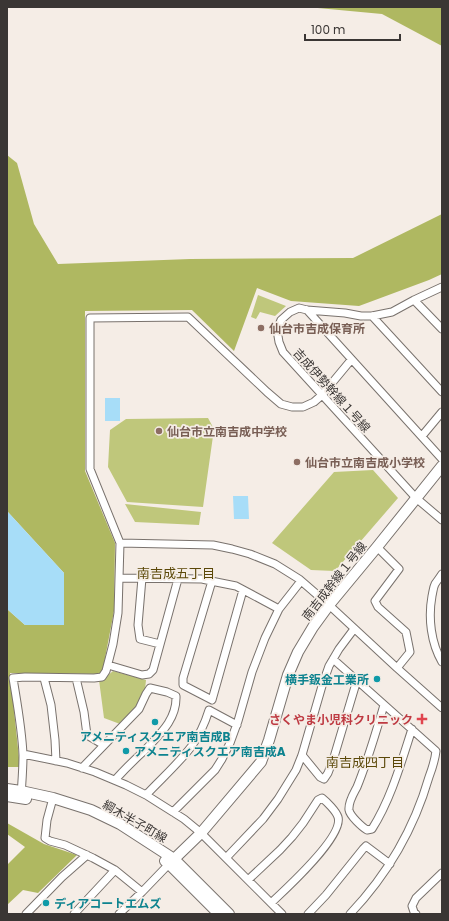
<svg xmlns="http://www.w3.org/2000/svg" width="449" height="921" viewBox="0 0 449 921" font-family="Poppins,'Noto Sans JP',sans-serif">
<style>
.green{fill:#bfc77b}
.forest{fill:#afb861}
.water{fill:#a7ddf8}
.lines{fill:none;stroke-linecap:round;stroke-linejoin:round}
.street-casing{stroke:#79726d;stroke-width:9}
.secondary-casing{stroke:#79726d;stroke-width:12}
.street{stroke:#fff;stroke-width:7}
.secondary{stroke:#fff;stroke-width:10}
.education-dot{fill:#8d6e63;stroke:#f5ede6;stroke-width:1.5}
.culture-dot{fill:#0f9aa8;stroke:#f5ede6;stroke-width:1.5}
.health-dot{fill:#e0444e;stroke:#f5ede6;stroke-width:1.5}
.labels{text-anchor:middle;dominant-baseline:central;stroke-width:3.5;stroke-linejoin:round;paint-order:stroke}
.education-label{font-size:12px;font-weight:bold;fill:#785e54;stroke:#f5ede6;text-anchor:start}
.street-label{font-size:12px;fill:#3a3634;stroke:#f5ede6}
.culture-label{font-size:12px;font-weight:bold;fill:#0d838f;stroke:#f5ede6;text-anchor:start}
.health-label{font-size:12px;font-weight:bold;fill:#be3a42;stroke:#f5ede6;text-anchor:end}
.neighbourhood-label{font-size:13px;fill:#5b4808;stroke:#f5ede6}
</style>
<rect width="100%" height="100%" fill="#f5ede6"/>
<path class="green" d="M258,295L286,306L275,316L260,312L256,319L251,317Z
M208,418L214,429L203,507L127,502L108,467L110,430L126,419Z
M373,470L398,498L335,571L311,570L272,543L334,472Z
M125,504L201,512L199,525L135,522Z
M113,671L146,680L145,690L139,703L120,724L104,718L99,680L106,677Z"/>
<path class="forest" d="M307,7H442V46L382,14Z
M7,155L17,163L34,224L58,264L190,259L353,258L442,214V274L429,280L359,306L291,301L257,288L234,351L192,310L85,311V471L115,543L114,611L102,674L10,673L20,767H7V609L25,625H64V573L7,511Z
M7,823L44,844L77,855L38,893L23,890L7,905V865L25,847L7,834Z"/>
<path class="water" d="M105,398H120V421H105Z
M233,496H248L249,519H234Z
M7,511L64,573V625H25L7,609Z"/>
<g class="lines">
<defs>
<path id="street" d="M442,287L414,300L392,312L372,316H361L345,313L307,310L299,308L290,312L281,320L277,330L279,342L283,352L416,498L442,520
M414,300L442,329
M307,310L442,459
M372,316L442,392
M422,436L442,412
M120,543L213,545L232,549L250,554L275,564L299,579L329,605L397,668
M377,547L399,569L375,601L378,607L406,632L410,652L397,668L442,708
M442,574C440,577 437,581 435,584C433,588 433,592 432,596C428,618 431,643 442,662
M120,578L202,579L216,582L236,586L279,609
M142,578L138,625L140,639L160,644
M212,581L183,678V685L212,700L243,590
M333,659L436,751C435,760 432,769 429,777C414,829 387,875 350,914
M108,665L142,675L149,674L153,670L178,579
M44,678L51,705L55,740L56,761
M76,678L84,712L87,735L104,745
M384,705C376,732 368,760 357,787C354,793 348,802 349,810C350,816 362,827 367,830L372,829C391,799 401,763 412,729
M23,754L67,763L95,772L126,785L146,795L184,819L201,833L282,914
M302,755L320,777L324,779L328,773L334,757L357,680
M82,768L139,709L146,694L150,688L167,692L176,696C177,720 159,735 144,751C134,760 124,770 115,780
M21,795C22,782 23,769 23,755C22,729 17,703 13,678L25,677L94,678L102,677L106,671L113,644L118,613L120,543L90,469V318L188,317L267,392L281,404L292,407H303L314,402L322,395L351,360
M146,795C161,779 178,764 191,747C199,736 205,723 209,710L237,725
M53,798L47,820L45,838L50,841L65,845L93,858L115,870L142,892
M173,812L215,770L222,759L230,743L238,721L252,672L265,638L279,609L301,581
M226,858L263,819L278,799L296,770L302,755L322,686L329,666L339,649L354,629
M248,880L280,850L292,837L303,823L318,800L322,798C327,802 336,811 338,817C344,836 285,890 271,903
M26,914L62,877L87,855
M74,914L115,870
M119,914L142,892L169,864
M308,914L326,895L363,849L366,846L390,864
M416,914L414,912L412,906L416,898L442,873"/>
<path id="secondary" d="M7,789L21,791L53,798L91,810L120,824L174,859L229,914
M7,796L26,799
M165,861L169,864L219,914
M169,864L201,833L261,762L269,740L288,675L298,652L313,627L329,605L377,547L442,466"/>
</defs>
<use href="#street" class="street-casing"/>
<use href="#secondary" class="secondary-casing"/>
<use href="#street" class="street"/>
<use href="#secondary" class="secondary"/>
</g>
<g class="education-dot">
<circle cx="261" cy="328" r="4"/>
<circle cx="159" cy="431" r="4"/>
<circle cx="297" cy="462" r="4"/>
</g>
<g class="culture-dot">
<circle cx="377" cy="679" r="4"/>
<circle cx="155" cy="722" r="4"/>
<circle cx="126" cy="751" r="4"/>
<circle cx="46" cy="903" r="4"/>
</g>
<path class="health-dot" d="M420 713h4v4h4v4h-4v4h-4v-4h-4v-4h4z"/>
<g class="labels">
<g class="education-label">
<text x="269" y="328">仙台市吉成保育所</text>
<text x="167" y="431">仙台市立南吉成中学校</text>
<text x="305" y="462">仙台市立南吉成小学校</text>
</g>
<g class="street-label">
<text transform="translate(332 390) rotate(48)">吉成伊勢幹線１号線</text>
<text transform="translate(334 581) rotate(-52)">南吉成幹線１号線</text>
<text transform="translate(135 821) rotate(30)">綱木半子町線</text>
</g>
<g class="culture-label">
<text x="369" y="679" text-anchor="end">横手鈑金工業所</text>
<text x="155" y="736" text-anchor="middle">アメニティスクエア南吉成B</text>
<text x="134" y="751">アメニティスクエア南吉成A</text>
<text x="54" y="903">ディアコートエムズ</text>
</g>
<g class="health-label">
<text x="413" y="719">さくやま小児科クリニック</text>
</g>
<g class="neighbourhood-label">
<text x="176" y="573">南吉成五丁目</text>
<text x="365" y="762">南吉成四丁目</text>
</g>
</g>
<rect width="449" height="921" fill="none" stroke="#3a3634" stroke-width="16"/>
<path d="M305 34v6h95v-6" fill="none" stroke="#3a3634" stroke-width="2"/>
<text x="311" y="34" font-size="12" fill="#3a3634" stroke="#f5ede6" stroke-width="3" paint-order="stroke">100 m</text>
</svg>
